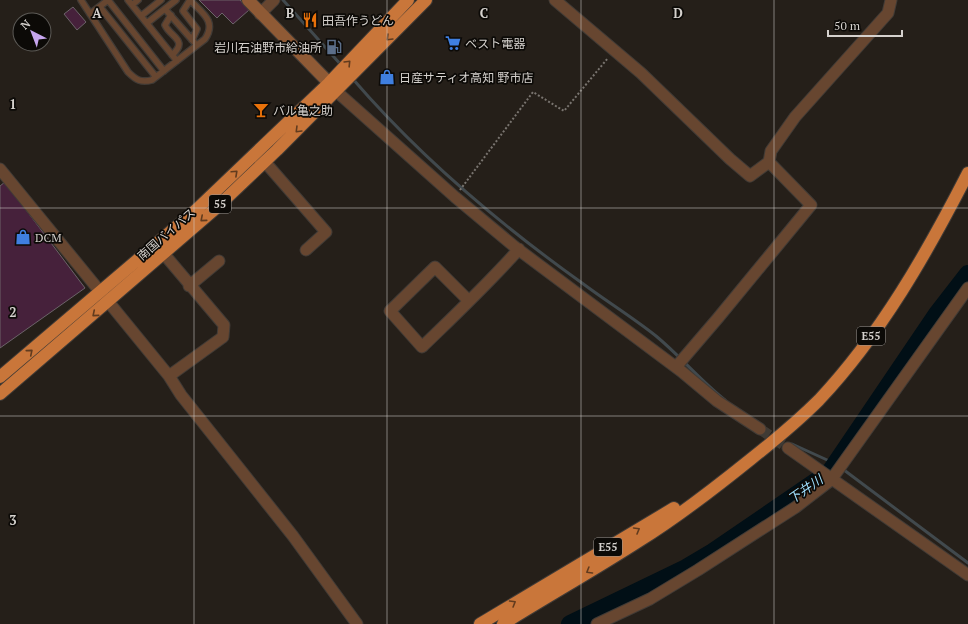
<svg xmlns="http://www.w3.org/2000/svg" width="968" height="624" viewBox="0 0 968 624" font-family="'PT Serif','Noto Sans JP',serif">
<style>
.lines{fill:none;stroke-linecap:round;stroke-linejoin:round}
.stream{stroke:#41494d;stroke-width:3}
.river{stroke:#010f16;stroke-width:18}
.building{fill:#46213b;stroke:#6c6369}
.street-tunnel{stroke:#3f3a34;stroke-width:11;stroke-dasharray:11 5.5;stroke-linecap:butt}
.lane-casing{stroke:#413b36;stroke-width:8}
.street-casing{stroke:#413b36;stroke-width:13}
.secondary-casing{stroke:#413b36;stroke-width:14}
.highway-casing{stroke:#413b36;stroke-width:14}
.path{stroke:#79746f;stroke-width:2;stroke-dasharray:2 2;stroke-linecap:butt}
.lane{stroke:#674630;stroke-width:5.5}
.street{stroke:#674630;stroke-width:11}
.secondary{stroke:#8f5a35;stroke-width:12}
.highway{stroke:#c9763a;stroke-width:12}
.oneway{stroke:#613b1e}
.grid{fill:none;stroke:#d5d1cd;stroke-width:1;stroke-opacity:0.55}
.labels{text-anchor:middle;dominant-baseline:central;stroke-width:3.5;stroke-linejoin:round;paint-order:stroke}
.shield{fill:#0c0a07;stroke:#999592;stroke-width:1}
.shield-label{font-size:11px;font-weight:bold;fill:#d5d1cd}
.poi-label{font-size:12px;fill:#d5d1cd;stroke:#0c0a07;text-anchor:start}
.street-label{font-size:12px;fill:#d5d1cd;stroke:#0c0a07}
.water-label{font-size:13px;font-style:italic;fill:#9edffe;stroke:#0c0a07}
.grid-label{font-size:13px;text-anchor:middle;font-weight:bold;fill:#d5d1cd;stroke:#0c0a07;stroke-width:3.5;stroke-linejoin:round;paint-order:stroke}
</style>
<rect width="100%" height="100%" fill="#251f19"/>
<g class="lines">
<path class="stream" d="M283,0L342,66
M352,78C419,156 498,223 582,283C606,301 632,317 656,336C680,356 700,380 725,400
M792,444L836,464L968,563"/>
<path class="river" d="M570,624L686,568L713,552L830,472L937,314L968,274"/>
</g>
<path class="building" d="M199,0H240L249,10L233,24L222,13L217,18Z
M73,7L86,22L77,30L64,14Z
M5,182L85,288L0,348V186Z"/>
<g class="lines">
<path class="street-tunnel" d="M760,429L788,448"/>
<defs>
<path id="lane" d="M81,0L128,72C136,80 141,83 152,80L205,39C217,21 202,13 190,0
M108,0L164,71
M128,0L177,61
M190,0L183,11L197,29L192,40
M132,5L138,0
M100,7L156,77
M165,9L194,42
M90,14L108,0
M171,15L165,25C170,37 189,40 172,55
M141,16L161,0
M147,23L176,0"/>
<path id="street" d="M555,0L641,73L730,159L750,176L769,162L771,151L795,117L888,13L891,0
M260,14L274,0
M336,91L455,197L515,247L681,371L717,401L760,429
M265,162L326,232L306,250
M0,169L169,376L181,395L293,536L357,624
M164,254L224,325L223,337L169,376
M189,286L219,261
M469,301L435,267L390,311L422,347C455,315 488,284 519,249
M676,367L718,318L811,205L769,162
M788,448L968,575
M597,624L650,599L698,570L796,507L831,480L968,288"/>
<path id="secondary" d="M248,0L336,90"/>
<path id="highway" d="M0,377L196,210L329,83L408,0
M0,394L215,209L277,150L426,0
M480,624L674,508
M503,624C548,596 594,570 639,541C678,517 715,488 751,459C775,440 798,421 819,400C881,334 927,253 968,173"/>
</defs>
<use href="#lane" class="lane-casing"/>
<use href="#street" class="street-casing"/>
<use href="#secondary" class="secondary-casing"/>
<use href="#highway" class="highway-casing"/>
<path class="path" d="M460,190L533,92L564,111L608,58"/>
<use href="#lane" class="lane"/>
<use href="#street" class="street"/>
<use href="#secondary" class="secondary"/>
<use href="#highway" class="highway"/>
</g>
<defs><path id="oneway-chevron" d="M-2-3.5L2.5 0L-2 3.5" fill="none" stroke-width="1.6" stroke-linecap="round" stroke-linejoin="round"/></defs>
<g class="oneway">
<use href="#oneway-chevron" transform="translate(389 38) rotate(135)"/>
<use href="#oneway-chevron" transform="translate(348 63) rotate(-46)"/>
<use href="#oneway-chevron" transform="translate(298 130) rotate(135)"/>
<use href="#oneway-chevron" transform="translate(235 173) rotate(-43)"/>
<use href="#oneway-chevron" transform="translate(203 219) rotate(139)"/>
<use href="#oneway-chevron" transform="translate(95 314) rotate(140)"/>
<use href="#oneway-chevron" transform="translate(30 352) rotate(-40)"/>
<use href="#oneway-chevron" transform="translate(637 530) rotate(-30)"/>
<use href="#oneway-chevron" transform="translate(589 571) rotate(149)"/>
<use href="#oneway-chevron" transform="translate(513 603) rotate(-31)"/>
</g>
<path class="grid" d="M194,0V624M387,0V624M581,0V624M774,0V624M0,208H968M0,416H968"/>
<defs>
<symbol id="restaurant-bare" viewBox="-9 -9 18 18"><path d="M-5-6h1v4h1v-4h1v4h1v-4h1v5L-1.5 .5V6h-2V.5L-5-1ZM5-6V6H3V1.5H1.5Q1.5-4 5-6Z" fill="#e8710a" stroke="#0c0a07" stroke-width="2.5" paint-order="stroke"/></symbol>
<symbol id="supermarket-bare" viewBox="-9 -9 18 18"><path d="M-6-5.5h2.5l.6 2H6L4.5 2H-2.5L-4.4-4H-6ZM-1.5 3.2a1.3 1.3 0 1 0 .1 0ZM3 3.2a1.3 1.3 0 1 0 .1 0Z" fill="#3f7fe0" stroke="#0c0a07" stroke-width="2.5" paint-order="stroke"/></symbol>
<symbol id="fuel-bare" viewBox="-9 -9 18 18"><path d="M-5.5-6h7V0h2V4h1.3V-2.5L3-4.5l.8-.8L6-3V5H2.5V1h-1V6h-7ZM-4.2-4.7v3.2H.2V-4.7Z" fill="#5c6f8a" stroke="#0c0a07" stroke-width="2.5" paint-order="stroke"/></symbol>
<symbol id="shop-bare" viewBox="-9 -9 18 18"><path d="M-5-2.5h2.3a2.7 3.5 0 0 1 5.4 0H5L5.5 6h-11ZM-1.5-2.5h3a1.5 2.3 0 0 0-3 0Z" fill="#3f7fe0" stroke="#0c0a07" stroke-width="2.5" paint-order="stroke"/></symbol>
<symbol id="bar-bare" viewBox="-9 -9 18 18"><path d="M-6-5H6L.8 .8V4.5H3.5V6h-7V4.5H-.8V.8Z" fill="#e8710a" stroke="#0c0a07" stroke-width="2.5" paint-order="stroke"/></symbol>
</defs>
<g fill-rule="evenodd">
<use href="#restaurant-bare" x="299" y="9" width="22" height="22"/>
<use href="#supermarket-bare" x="442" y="32" width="22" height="22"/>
<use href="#fuel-bare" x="323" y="36" width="22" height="22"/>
<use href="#shop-bare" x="376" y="66" width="22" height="22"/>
<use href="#bar-bare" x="250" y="99" width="22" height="22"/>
<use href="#shop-bare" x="12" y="226" width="22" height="22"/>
</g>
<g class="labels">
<g class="shield">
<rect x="209" y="195" width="22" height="18" rx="3"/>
<rect x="857" y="327" width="28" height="18" rx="3"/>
<rect x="594" y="538" width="28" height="18" rx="3"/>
</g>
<g class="shield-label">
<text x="220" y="204">55</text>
<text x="871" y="336">E55</text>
<text x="608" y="547">E55</text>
</g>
<g class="poi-label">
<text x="322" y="20">田吾作うどん</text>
<text x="465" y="43">ベスト電器</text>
<text x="322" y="47" text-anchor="end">岩川石油野市給油所</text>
<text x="399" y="77">日産サティオ高知 野市店</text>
<text x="273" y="110">バル亀之助</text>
<text x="35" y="237">DCM</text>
</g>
<g class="street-label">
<text transform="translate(166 234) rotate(-41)">南国バイパス</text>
</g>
<g class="water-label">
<text transform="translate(805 489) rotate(-35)">下井川</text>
</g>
</g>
<g class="grid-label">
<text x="97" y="18">A</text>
<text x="290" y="18">B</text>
<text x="484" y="18">C</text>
<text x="678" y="18">D</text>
<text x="13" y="109">1</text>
<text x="13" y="317">2</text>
<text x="13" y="525">3</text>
</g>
<g transform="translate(32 32) rotate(318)"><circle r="19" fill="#0c0a07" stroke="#5c5a56"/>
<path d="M0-3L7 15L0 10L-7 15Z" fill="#c7a6ef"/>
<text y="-6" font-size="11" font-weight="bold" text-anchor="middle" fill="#d5d1cd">N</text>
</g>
<path d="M828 30v6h74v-6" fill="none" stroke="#d5d1cd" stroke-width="2"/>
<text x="834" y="30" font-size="12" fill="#d5d1cd" stroke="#0c0a07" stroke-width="3" paint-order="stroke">50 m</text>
</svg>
